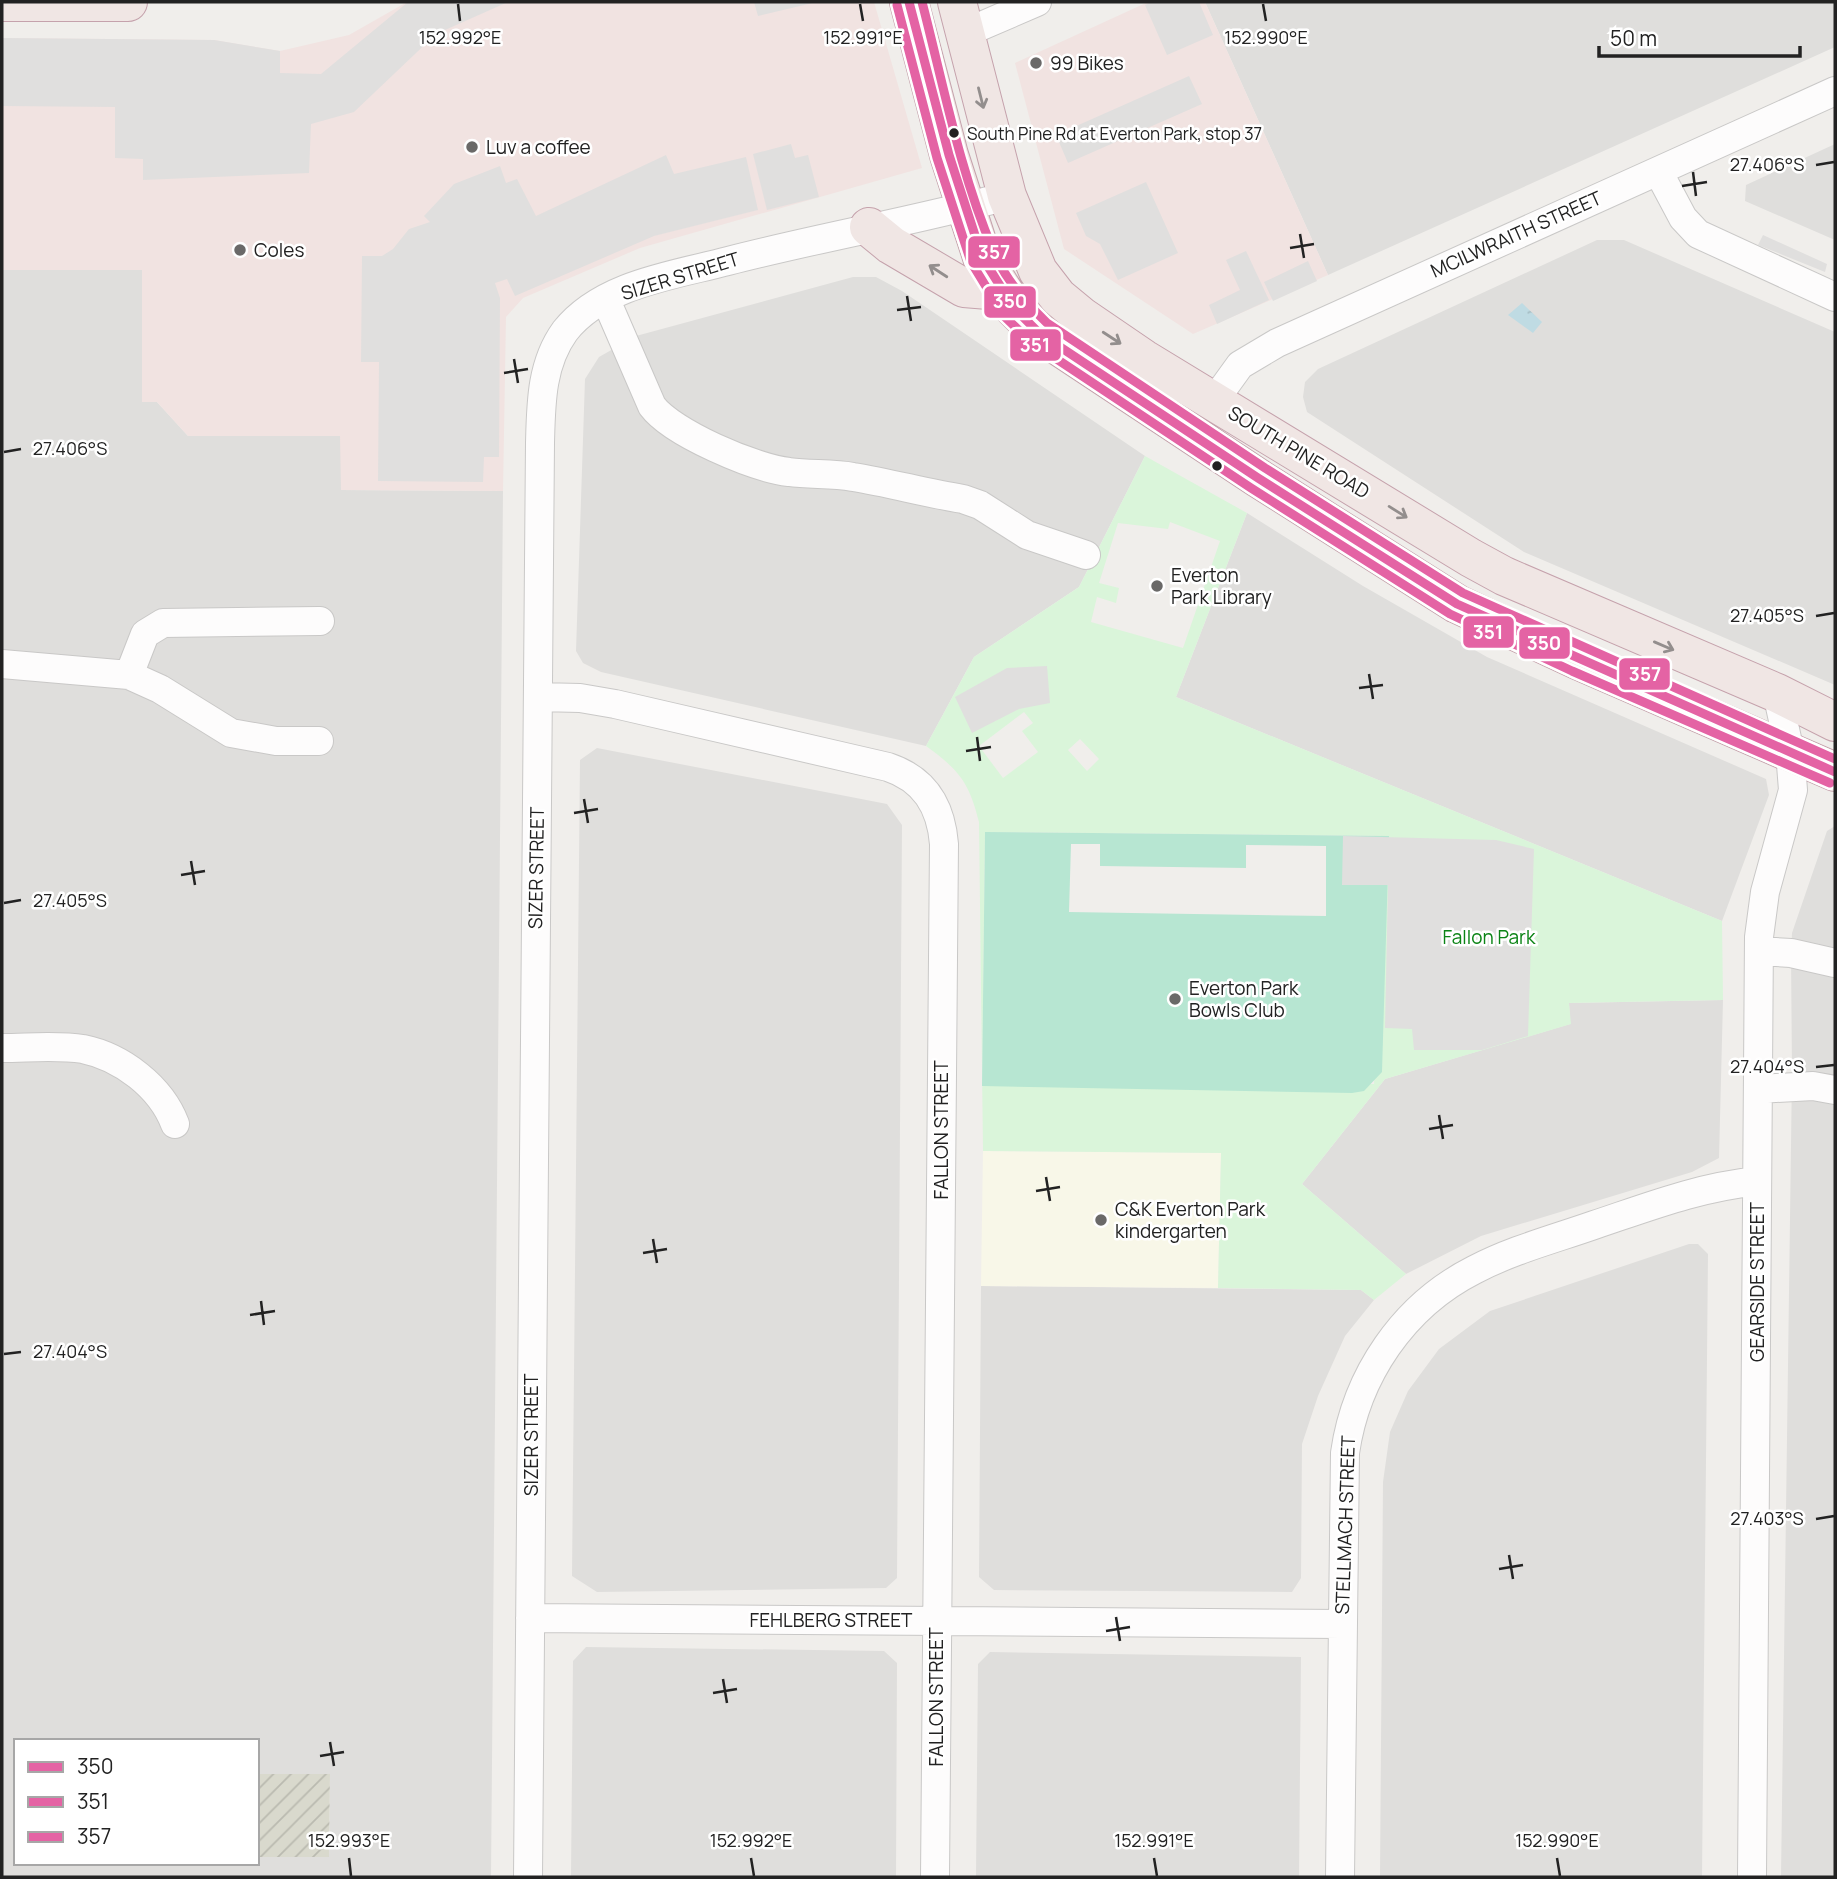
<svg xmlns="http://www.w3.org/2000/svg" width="1837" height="1879" viewBox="0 0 1837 1879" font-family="Manrope,sans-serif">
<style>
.residential{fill:#dfdedc;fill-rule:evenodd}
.commercial{fill:#f1e3e1}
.education{fill:#f8f7e8}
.construction{fill:url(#construction-furrows)}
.park{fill:#daf5da;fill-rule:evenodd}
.pitch{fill:#b7e6d2;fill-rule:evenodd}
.parking{fill:#e0dfde}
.water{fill:url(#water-ripples)}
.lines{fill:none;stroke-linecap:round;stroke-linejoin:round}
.minor-casing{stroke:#c9c8c7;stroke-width:30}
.trunk-casing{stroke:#c5a2ac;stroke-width:40}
.minor{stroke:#fdfcfc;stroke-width:28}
.trunk{stroke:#f0e6e4;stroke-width:38}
.bus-1-casing{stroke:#fff;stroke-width:14}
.bus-2-casing{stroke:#fff;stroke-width:14}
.bus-3-casing{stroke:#fff;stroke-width:14}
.bus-1{stroke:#e463a4;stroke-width:9}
.bus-2{stroke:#e463a4;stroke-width:9}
.bus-3{stroke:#e463a4;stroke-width:9}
.oneway{stroke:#938e8d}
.ticks{fill:none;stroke:#222;stroke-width:2.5}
.poi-dot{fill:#6a6968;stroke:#fff;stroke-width:2.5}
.bus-dot{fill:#222;stroke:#fff;stroke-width:2.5}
.labels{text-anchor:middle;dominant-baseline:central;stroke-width:5;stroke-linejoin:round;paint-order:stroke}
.bus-label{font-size:17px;fill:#222;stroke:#fff;text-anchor:start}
.poi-label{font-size:19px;fill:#222;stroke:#fff;text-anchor:start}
.street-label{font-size:19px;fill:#222;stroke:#fff}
.park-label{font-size:19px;fill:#0c8416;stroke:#fff}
.ticks-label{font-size:18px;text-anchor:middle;fill:#222;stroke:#fff;stroke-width:5;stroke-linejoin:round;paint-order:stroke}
.line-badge{stroke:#fff;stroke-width:2.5}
.badge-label{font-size:19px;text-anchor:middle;font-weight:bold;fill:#fff}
</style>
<defs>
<pattern id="construction-furrows" width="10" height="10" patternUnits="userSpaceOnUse" patternTransform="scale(1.75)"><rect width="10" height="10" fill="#d9d9cd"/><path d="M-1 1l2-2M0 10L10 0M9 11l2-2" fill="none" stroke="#babab0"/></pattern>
<pattern id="water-ripples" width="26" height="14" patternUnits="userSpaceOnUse" patternTransform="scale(1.75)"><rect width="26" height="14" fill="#bfdbe3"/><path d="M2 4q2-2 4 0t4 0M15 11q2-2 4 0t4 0" fill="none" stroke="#a4bcc2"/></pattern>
</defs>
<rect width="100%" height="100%" fill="#f0eeeb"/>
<path class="residential" d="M1205,2H1835V47L1328,275Z
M1835,144V240L1745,201L1746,185Z
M1597,240H1624L1835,332V685L1524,552L1307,412L1303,397L1305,382L1318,369Z
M2,270H142V401L157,402L188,436H341V490L503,491L491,1877H2ZM16,1741H257V1774L330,1775L329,1857H257V1863H16Z
M853,277H876L902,291L1145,456L1079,587L974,657L926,746L601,672L583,663L576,651L585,379L599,357L636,336Z
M1247,513L1363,586L1487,657L1766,779L1769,795L1722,921L1176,697Z
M597,748L887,804L902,825L897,1578L886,1588L597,1592L572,1576L580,760Z
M1835,826V1877H1781L1792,1073L1791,953L1792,933L1827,831Z
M1723,1000L1719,1158L1692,1172L1481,1236L1406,1274L1302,1184L1385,1079L1570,1024L1569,1003Z
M1689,1244H1698L1708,1254L1702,1877H1380L1383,1482L1390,1432L1408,1391L1439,1349L1490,1311Z
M981,1286L1361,1290L1374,1300L1345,1336L1318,1396L1302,1444L1301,1578L1292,1592L994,1590L979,1577Z
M586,1647L884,1651L897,1663L896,1877H571L573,1661Z
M990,1652L1301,1657L1299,1877H976L978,1664Z"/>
<path class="commercial" d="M407,2H874L922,168L640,248L523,298L506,317L503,491L341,490L340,436H188L157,402H142V270H2V38L214,40L280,51L349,35Z
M1148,2H1205L1328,275L1193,334L1064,249L1015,63Z"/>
<path class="education" d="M983,1151L1221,1153L1218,1288L981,1286Z"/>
<path class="construction" d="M257,1774H330L329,1857H257Z"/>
<path class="park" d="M1145,456L1247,513L1176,697L1722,921L1723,1000L1569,1003L1571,1024L1385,1079L1302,1184L1406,1274L1374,1300L1361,1290L1218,1288L1221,1153L983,1151L979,822C969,782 959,770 926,746L974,657L1079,587ZM1170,522L1220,541L1183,648L1091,622L1097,597L1116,603L1119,588L1099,583L1118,523L1168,529ZM1024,712L1033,723L1022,731L1038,752L1003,778L979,746ZM1080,739L1099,759L1087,771L1068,750ZM985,832L1389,836L1374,1084L982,1086Z"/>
<path class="pitch" d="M985,832L1389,836L1382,1072L1364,1091L1352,1093L982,1086ZM1071,844H1100V866L1246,868V845L1326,846V916L1069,912Z"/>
<path class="parking" d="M408,2H508L436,34L354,112L311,124L309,173L143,180V159L115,158V107L2,106V38L214,40L280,51V73L321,74Z
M754,2H817L758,16Z
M1151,2H1199L1213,35L1167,55L1145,5Z
M1189,76L1202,104L1068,163L1056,135Z
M791,144L795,158L808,155L819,197L767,210L753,154Z
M666,155L674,174L746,157L758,210L654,236L515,296L507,279L495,283L500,298L499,457H484L483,482L378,481L379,362H361L362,256H382L393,249L409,229L430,222L424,216L454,184L500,166L506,183L517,179L536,216Z
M1146,182L1178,253L1118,280L1100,244L1086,236L1076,213Z
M1763,235L1827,264L1825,272L1758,245Z
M1246,251L1269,300L1217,324L1209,305L1240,290L1226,260Z
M1308,261L1317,281L1273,301L1264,282Z
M1047,666L1050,703L1019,709L972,733L955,697L1007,668Z
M1343,836L1496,840L1534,849L1528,1036L1482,1050H1414L1412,1029L1385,1028L1388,885H1342Z"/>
<path class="water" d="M1522,303L1542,322L1533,333L1508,315Z"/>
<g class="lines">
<defs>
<path id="minor" d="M965,33L1037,2
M1658,171L1683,218L1698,234L1835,297
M606,300L652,406C672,433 754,468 789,472C810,475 832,473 853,477C890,483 926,493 963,499L980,505L1027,535L1086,555
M1214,401L1240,365L1277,343L1835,91
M2,664L129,675L160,689L231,733L276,741H319
M129,675L145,634L163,623L320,621
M538,697L580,698L615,704L888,767C924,779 941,806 944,844L935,1877
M1759,951L1791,953L1835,963
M2,1048C28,1048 57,1045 83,1049C122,1057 161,1087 175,1124
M1759,1089L1813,1086L1835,1090
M530,1618L1342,1624
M528,1877L540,443C541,404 541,364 565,331C602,284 675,275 728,261C821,237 915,221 1007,196
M1340,1877L1345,1453C1356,1376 1403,1306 1474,1270C1512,1250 1554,1239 1594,1225C1651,1206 1696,1188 1757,1181
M1752,1877L1759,937L1765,892L1793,790L1790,752L1777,693"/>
<path id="trunk" d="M3,2H128
M909,2L949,155L982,257L1014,308L1039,333L1258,478L1457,604L1577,660L1835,772
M957,2L1007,196L1038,271L1058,297L1081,316L1144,359L1471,558L1504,576L1777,693L1835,722
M869,227L891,245L964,288L1001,291"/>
</defs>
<use href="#minor" class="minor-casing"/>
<use href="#trunk" class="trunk-casing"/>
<use href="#minor" class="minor"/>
<use href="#trunk" class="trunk"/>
<defs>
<path id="bus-1" d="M909,2L949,155L982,257L1014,308L1039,333L1258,478L1457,604L1835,772"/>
<path id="bus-2" d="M897,5L937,158L971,262L1004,316L1031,342L1251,488L1450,614L1572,671L1830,783"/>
<path id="bus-3" d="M922,2C943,83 960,173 993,250C1004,278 1026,303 1047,323L1265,468L1463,593L1835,759"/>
</defs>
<use href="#bus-1" class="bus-1-casing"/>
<use href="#bus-2" class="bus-2-casing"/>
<use href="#bus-3" class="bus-3-casing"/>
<use href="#bus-1" class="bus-1"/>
<use href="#bus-2" class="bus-2"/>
<use href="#bus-3" class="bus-3"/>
</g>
<defs><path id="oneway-shaft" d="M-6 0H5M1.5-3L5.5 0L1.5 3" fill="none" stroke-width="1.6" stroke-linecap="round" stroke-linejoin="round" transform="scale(1.75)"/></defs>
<g class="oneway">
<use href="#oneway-shaft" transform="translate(981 98) rotate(76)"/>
<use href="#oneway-shaft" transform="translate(938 271) rotate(-147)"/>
<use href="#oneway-shaft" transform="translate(1112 338) rotate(33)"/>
<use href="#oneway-shaft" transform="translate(1398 512) rotate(32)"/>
<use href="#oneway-shaft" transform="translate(1664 646) rotate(23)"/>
</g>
<path class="ticks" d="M458,4L460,21M860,4L863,21M1263,4L1266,21M1816,165L1834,162M1693,172L1696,196M1682,186L1707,182M1300,234L1304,258M1290,248L1314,244M907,296L911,321M897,310L921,307M514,359L518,383M504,373L528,369M4,452L21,449M1816,616L1834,613M1369,674L1373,699M1359,688L1383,685M977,737L980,761M966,751L991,747M584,799L588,823M574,813L598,809M191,861L195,885M181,875L205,871M4,903L21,900M1816,1067L1834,1065M1439,1115L1443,1139M1429,1129L1453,1125M1046,1177L1050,1201M1036,1191L1060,1187M653,1239L657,1263M643,1253L667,1249M261,1301L264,1325M250,1315L275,1311M4,1354L21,1352M1816,1519L1834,1516M1509,1555L1513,1579M1499,1569L1523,1565M1116,1617L1120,1641M1106,1631L1130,1627M723,1679L727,1703M713,1693L737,1689M330,1742L334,1766M320,1756L344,1752M349,1858L351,1876M751,1858L754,1876M1154,1858L1157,1876M1557,1858L1560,1876"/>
<g class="poi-dot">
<circle cx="1036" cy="63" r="7"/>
<circle cx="472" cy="147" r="7"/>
<circle cx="240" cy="250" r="7"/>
<circle cx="1157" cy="586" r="7"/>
<circle cx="1175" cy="999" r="7"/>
<circle cx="1101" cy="1220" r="7"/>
</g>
<g class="bus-dot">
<circle cx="954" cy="133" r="6"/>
<circle cx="1217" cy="466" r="6"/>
</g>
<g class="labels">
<g class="bus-label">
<text x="967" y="133">South Pine Rd at Everton Park, stop 37</text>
</g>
<g class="poi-label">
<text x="1050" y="63">99 Bikes</text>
<text x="486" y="147">Luv a coffee</text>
<text x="254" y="250">Coles</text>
<text x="1171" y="575">Everton<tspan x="1171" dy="22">Park Library</tspan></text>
<text x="1189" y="988">Everton Park<tspan x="1189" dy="22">Bowls Club</tspan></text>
<text x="1115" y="1209">C&amp;K Everton Park<tspan x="1115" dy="22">kindergarten</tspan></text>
</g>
<g class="street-label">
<text transform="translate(1516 234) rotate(-24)">MCILWRAITH STREET</text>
<text transform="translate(680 276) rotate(-17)">SIZER STREET</text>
<text transform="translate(1299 452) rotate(31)">SOUTH PINE ROAD</text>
<text transform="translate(536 868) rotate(-89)">SIZER STREET</text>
<text transform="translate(941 1130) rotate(-90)">FALLON STREET</text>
<text transform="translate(1757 1282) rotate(-90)">GEARSIDE STREET</text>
<text transform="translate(531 1435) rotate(-90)">SIZER STREET</text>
<text transform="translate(1345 1525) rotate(-88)">STELLMACH STREET</text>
<text x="831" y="1620">FEHLBERG STREET</text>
<text transform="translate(936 1697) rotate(-90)">FALLON STREET</text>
</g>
<g class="park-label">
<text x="1489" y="937">Fallon Park</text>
</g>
</g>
<g class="ticks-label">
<text x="460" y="44">152.992°E</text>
<text x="863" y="44">152.991°E</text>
<text x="1266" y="44">152.990°E</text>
<text x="1767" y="171">27.406°S</text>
<text x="70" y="455">27.406°S</text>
<text x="1767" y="622">27.405°S</text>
<text x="70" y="907">27.405°S</text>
<text x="1767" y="1073">27.404°S</text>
<text x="70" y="1358">27.404°S</text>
<text x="1767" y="1525">27.403°S</text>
<text x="349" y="1847">152.993°E</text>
<text x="751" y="1847">152.992°E</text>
<text x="1154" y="1847">152.991°E</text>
<text x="1557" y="1847">152.990°E</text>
</g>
<g class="line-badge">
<rect x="967" y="235" width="54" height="34" rx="7" fill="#e463a4"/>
<rect x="983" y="285" width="54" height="34" rx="7" fill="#e463a4"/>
<rect x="1009" y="328" width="53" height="34" rx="7" fill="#e463a4"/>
<rect x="1462" y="615" width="53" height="34" rx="7" fill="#e463a4"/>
<rect x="1518" y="626" width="53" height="34" rx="7" fill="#e463a4"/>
<rect x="1618" y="657" width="53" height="34" rx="7" fill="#e463a4"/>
</g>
<g class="badge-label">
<text x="994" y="259">357</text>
<text x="1010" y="308">350</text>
<text x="1035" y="352">351</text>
<text x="1488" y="639">351</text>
<text x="1544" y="650">350</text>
<text x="1645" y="681">357</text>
</g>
<rect width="1837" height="1879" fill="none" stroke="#222222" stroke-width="7"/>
<rect x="14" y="1739" width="245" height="126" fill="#ffffff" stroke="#a7a7a7" stroke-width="2"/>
<rect x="28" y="1762" width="35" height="10" fill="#e463a4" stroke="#a7a7a7" stroke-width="2"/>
<text x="77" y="1774" font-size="21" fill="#222222">350</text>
<rect x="28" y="1797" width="35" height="10" fill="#e463a4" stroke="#a7a7a7" stroke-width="2"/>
<text x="77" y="1809" font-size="21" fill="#222222">351</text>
<rect x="28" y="1832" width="35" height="10" fill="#e463a4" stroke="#a7a7a7" stroke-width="2"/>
<text x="77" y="1844" font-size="21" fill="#222222">357</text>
<path d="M1599 46v10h201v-10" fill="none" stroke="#222222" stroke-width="3.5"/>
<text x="1610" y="46" font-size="21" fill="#222222" stroke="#ffffff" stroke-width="5" paint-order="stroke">50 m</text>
</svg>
